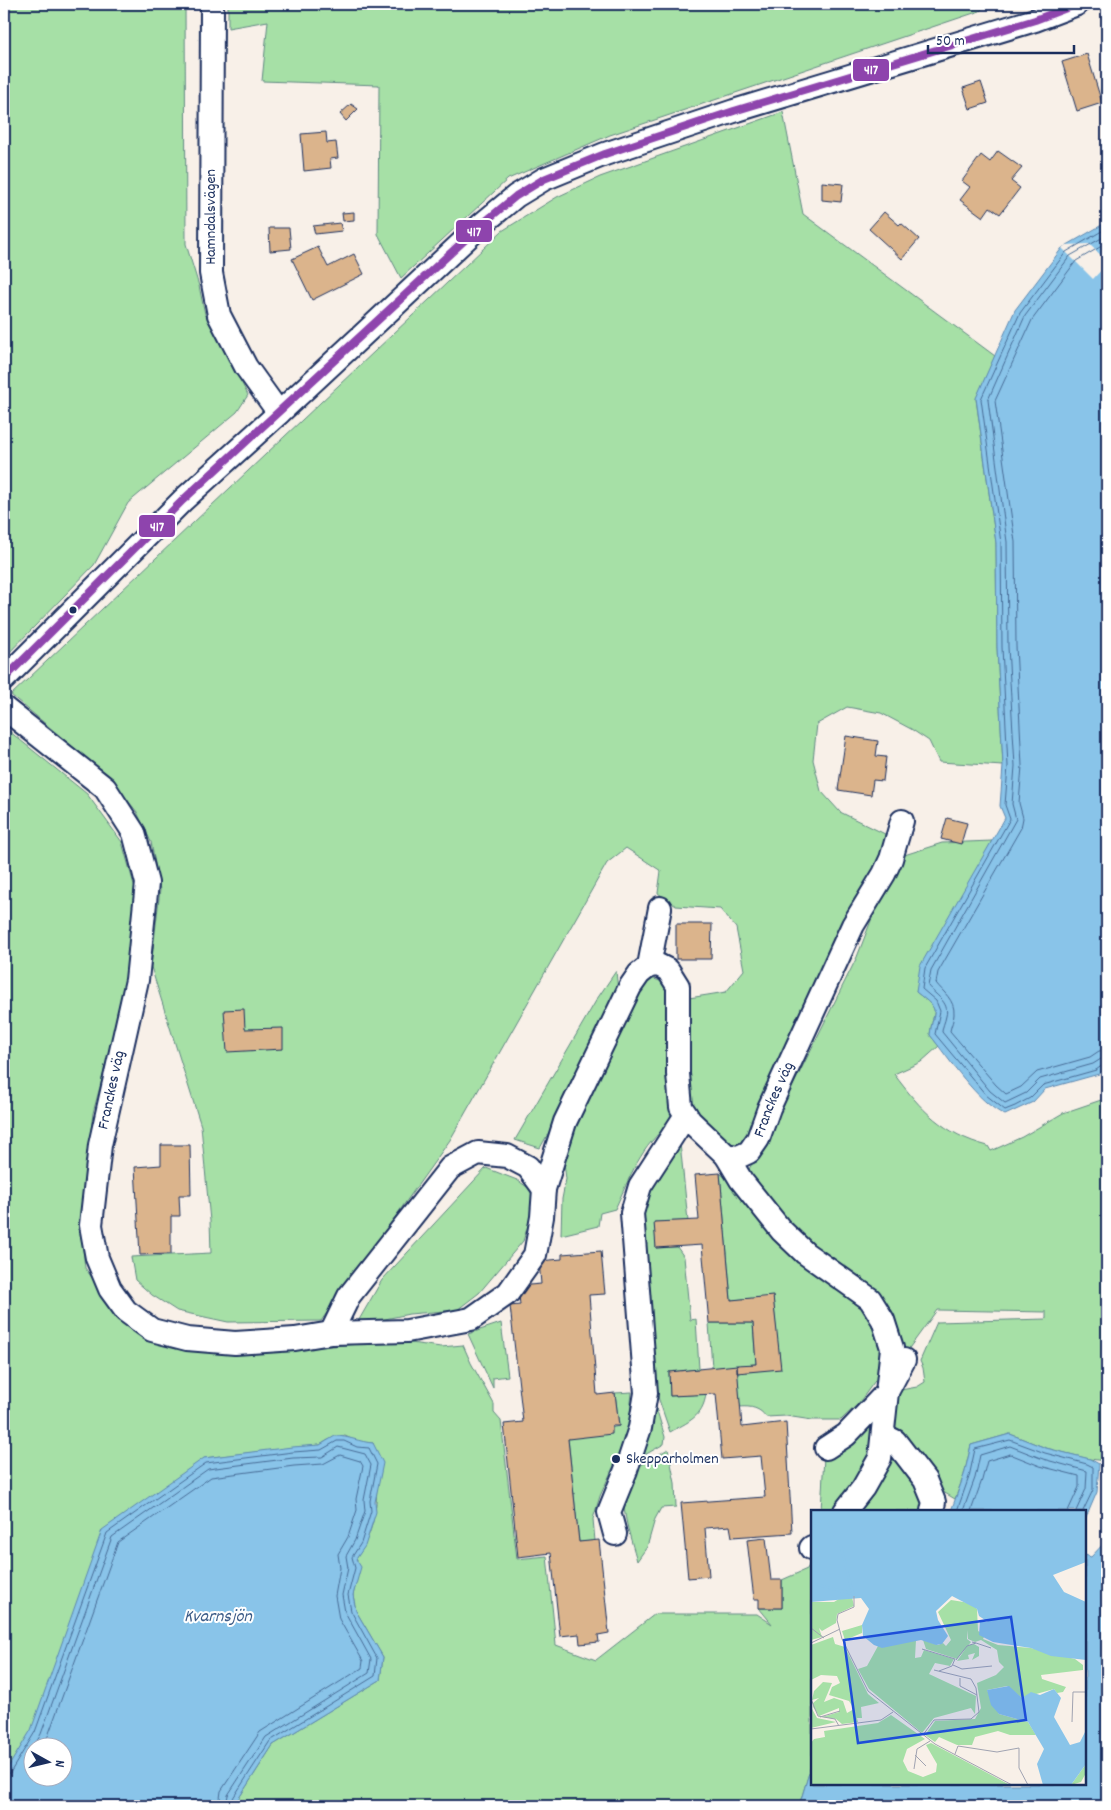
<svg xmlns="http://www.w3.org/2000/svg" width="1111" height="1810" viewBox="0 0 1111 1810" font-family="Dekko,sans-serif">
<style>
.green{fill:#a6e0a6;stroke:#608882}
.water{fill:#89c4e9;stroke:#5d88b1;fill-rule:evenodd}
.pier{fill:#f8f0e8}
.lines{fill:none;stroke-linecap:round;stroke-linejoin:round}
.shore{stroke:#476b96;stroke-width:1}
.building{fill:#dbb48c;stroke:#1b2f5e}
.minor-casing{stroke:#1b2f5e;stroke-width:26}
.minor{stroke:#fff;stroke-width:22}
.bus-1-casing{stroke:#fff;stroke-width:11}
.bus-1{stroke:#8e44ad;stroke-width:8}
.bus-dot{fill:#1b2f5e;stroke:#fff;stroke-width:2}
.labels{text-anchor:middle;dominant-baseline:central;stroke-width:4;stroke-linejoin:round;paint-order:stroke}
.street-label{font-size:16px;fill:#1b2f5e;stroke:#fff}
.poi-label{font-size:16px;fill:#1b2f5e;stroke:#fff;text-anchor:start}
.water-label{font-size:18px;font-style:italic;fill:#3c5c88;stroke:#fff}
.inset-river{fill:none;stroke:#89c4e9;stroke-width:2.5}
.inset-road{fill:none;stroke:#a0a3b1;stroke-width:1}
.view{fill:#1d4ed8;fill-opacity:0.15;stroke:#1d4ed8;stroke-width:2.5}
.inset-edge{fill:none;stroke:#1b2f5e;stroke-width:2.5}
.line-badge{stroke:#fff;stroke-width:2}
.badge-label{font-size:14px;text-anchor:middle;font-weight:bold;fill:#fff}
</style>
<rect width="100%" height="100%" fill="#f8f0e8"/>
<filter id="ink" filterUnits="userSpaceOnUse"><feTurbulence type="fractalNoise" baseFrequency=".02" numOctaves="2"/><feDisplacementMap in="SourceGraphic" scale="10" xChannelSelector="R" yChannelSelector="G"/><feConvolveMatrix kernelMatrix="1 2 1 2 8 2 1 2 1" color-interpolation-filters="sRGB"/></filter>
<g filter="url(#ink)">
<path class="green" d="M4,4H185L186,244L199,286L205,314L248,395L237,412L128,503L94,565L4,658Z
M228,4H370V8L402,4H987L980,11L610,135L508,179L401,278L378,234L379,85L262,81L268,21L228,28Z
M783,112L803,214L995,356L976,399L996,543L997,647L1003,766L939,762L929,741L911,729L881,713L847,707L817,724L813,760L821,791L840,812L885,834L882,855L749,1139L736,1148L722,1143L692,1114L686,1086L689,998L726,992L744,970L736,928L720,909L676,906L658,893L661,871L626,848L607,863L450,1140L321,1321L228,1322L177,1311L152,1295L135,1280L131,1257L211,1253L210,1221L201,1126L151,967L160,890L151,842L137,812L110,778L11,695L502,231L557,197L600,177Z
M4,727L87,794L122,842L136,892L132,935L120,1011L93,1113L80,1221L85,1268L122,1319L259,1352L395,1341L441,1347L463,1345L471,1363L494,1404V1413L501,1421L517,1559L547,1556L556,1645L596,1660L655,1614H757L772,1624L759,1608H782V1580L807,1569L812,1560V1763L799,1806H237V1801L273,1745L380,1680L383,1657L356,1611L353,1595L360,1567L356,1559C382,1520 378,1486 373,1443L358,1442L345,1436L328,1440L320,1445L299,1447L204,1458L4,1774Z
M992,841L916,992C943,1013 933,1006 930,1035L939,1046L921,1062L894,1074C921,1110 943,1134 988,1146L991,1151L1022,1137L1063,1113L1107,1098V1461L1089,1459L1046,1448L1010,1434L971,1445L964,1475L955,1499L933,1486L891,1424L895,1391L917,1387L925,1382L923,1368L920,1361L937,1322L1046,1319V1312L937,1310L907,1351L896,1339L868,1287L839,1262L802,1241L745,1176L769,1134L857,957L895,858L942,843Z
M616,971L618,991L553,1125L540,1148L515,1140L597,999Z
M651,978L663,982L673,1000L675,1099L671,1123C641,1145 630,1177 615,1209L600,1213L598,1226L561,1235L562,1199L566,1179L564,1163L568,1134L638,986Z
M680,1143L688,1221L655,1222L656,1248L677,1247L684,1257L690,1320L696,1319L699,1369L669,1372L670,1396L706,1394C703,1417 688,1422 670,1432L657,1394L641,1196Z
M486,1168L517,1180L533,1191L531,1216L523,1241L479,1293L457,1310L409,1314L356,1325L382,1280Z
M720,1173L844,1282L881,1334L880,1374L858,1404L841,1420H812L786,1416L766,1417C760,1408 751,1406 740,1407L737,1373L780,1368L773,1297L731,1300Z
M501,1323L508,1376L493,1378V1388L468,1334Z
M709,1323H753L756,1364L712,1368Z
M632,1392L628,1435L600,1496L593,1519L595,1541L579,1542L568,1439L619,1426L615,1393Z
M654,1401L665,1437L664,1444L634,1461Z
M882,1406L876,1454L837,1511H821L824,1456Z
M896,1447L929,1511H853Z
M668,1449L675,1483L676,1507L661,1508L655,1519L647,1547L637,1561C631,1538 615,1496 629,1474C633,1469 660,1454 668,1449Z"/>
<path class="water" d="M1107,222V1067L1099,1074L1045,1089L1033,1102L1005,1115C977,1102 950,1060 930,1035C933,1007 943,1013 916,992L920,966L1005,818L1000,806L1003,766L997,647L996,543L976,398L1015,310L1062,248Z
M1010,1434L1046,1448L1090,1459L1099,1464L1097,1492L1085,1520V1511H951L964,1475L971,1445Z
M335,1436C348,1436 360,1442 373,1443L383,1463L375,1502L376,1512L365,1546L356,1559L361,1567L353,1595L356,1611L383,1657L380,1680L273,1745L237,1801V1806H4V1774L31,1730L102,1530L204,1458L292,1447L320,1445ZM32,1748H62V1778H32Z
M1107,1540V1806H799L812,1763V1784H1085V1555L1091,1557Z"/>
<path class="pier" d="M1089,244L1107,261V264L1093,279L1062,248L1066,245Z"/>
<g class="lines">
<path class="shore" d="M1107,228L1066,252L1020,313L981,399L1001,543L1002,647L1008,766L1005,805L1010,819L925,968L922,989L936,1001L940,1011L935,1034L986,1095L1005,1110L1015,1106L1030,1098L1043,1085L1096,1070L1103,1065L1107,1064
M1107,235L1070,256L1025,316L988,400L1007,542L1008,647L1015,766L1012,804L1016,819L931,970L928,986C935,995 950,1002 946,1016C945,1022 942,1027 942,1032L990,1091L1005,1103L1026,1093L1040,1079L1093,1064L1101,1059L1107,1058
M1107,243L1076,261L1032,320L995,401L1015,542L1016,646L1022,766L1019,803L1023,818L1021,828L938,972L936,983C943,992 955,1000 954,1014C954,1020 951,1025 950,1031L996,1085L1006,1094L1021,1087L1037,1072L1090,1057L1099,1051L1107,1050
M957,1511L969,1477L975,1449L1010,1440L1045,1453L1087,1464L1093,1467V1490L1083,1511
M963,1511L975,1478L980,1455L1010,1446L1043,1459L1087,1471L1086,1489L1076,1511
M971,1511L982,1480L987,1461L1010,1454L1040,1466L1079,1476V1487L1068,1511
M33,1748L41,1734L112,1537L208,1469L293,1458L322,1457L338,1447L365,1454L371,1465L364,1500L365,1511L355,1540L346,1556L348,1568L342,1595L345,1612L371,1659L369,1673L266,1737L228,1795L226,1806
M42,1748L48,1736L118,1542L211,1477L294,1466L323,1464L340,1455L360,1461L363,1466L356,1499L357,1510L348,1537L338,1554L340,1568L335,1596L339,1619L363,1661L362,1668L260,1732L221,1791L219,1806
M4,1775L10,1773L35,1732L107,1533L206,1463L293,1452L321,1450L337,1441H344L357,1447L369,1448L377,1464L370,1501L371,1511L361,1543L352,1557L355,1568L348,1595L351,1611L377,1658L375,1676L270,1741L233,1798L232,1806"/>
</g>
<path class="building" d="M1087,54L1102,103L1077,111L1062,62Z
M981,82L988,103L970,109L963,88Z
M351,104L358,109L346,121L340,114Z
M326,132L327,143L336,142L338,158L330,159L331,168L304,171L301,134Z
M998,151L1022,168L1011,181L1020,188L1000,214L990,207L983,217L960,200L970,187L962,181L981,155L990,162Z
M822,182L843,184L841,202L822,200Z
M354,212V220L343,221L342,213Z
M884,212L899,225L901,223L919,239L902,259L869,229Z
M340,223L342,231L315,234L313,226Z
M269,228H289L291,249L270,251Z
M318,247L328,267L354,254L364,274L312,300L292,259Z
M846,736L878,741L876,756L886,757L883,781L873,780L871,795L838,790Z
M947,818L967,823L961,844L941,839Z
M676,924H712L711,959H676Z
M244,1009L245,1029L283,1028V1049L227,1052L224,1010Z
M161,1145H190L191,1195H179L180,1216H171V1254L140,1255L135,1167L161,1165Z
M720,1173L731,1300L773,1296L781,1369L737,1373V1365L756,1364L753,1323H709L702,1245L656,1248L654,1222L699,1220L695,1175Z
M601,1251L605,1294L589,1295L597,1395L615,1393L619,1426H612V1434L568,1439L579,1542L599,1540L609,1633L598,1635L599,1642L580,1644L579,1634L560,1636L551,1553L518,1557L504,1424L523,1422L510,1306L520,1305L518,1286L541,1284L539,1261L562,1259V1254Z
M737,1365L742,1427L786,1422L792,1533L732,1537L730,1526L705,1528L709,1576L688,1578L681,1503L765,1497L761,1456L722,1459L716,1394L670,1396L669,1372Z
M766,1538L771,1580H782V1608H759V1599H754L747,1540Z"/>
<g class="lines">
<defs>
<g id="minor">
<path d="M212,4L211,273L219,315L246,367L279,413"/>
<path d="M4,679L183,500L279,413L481,225L516,196L544,179L605,154L734,111L1035,20L1077,4"/>
<path d="M4,708L105,788L134,833L147,883L137,980L100,1145L91,1225L97,1258L110,1289L126,1311L152,1330L187,1339L235,1343L295,1339L331,1333L407,1331L471,1319L508,1293L535,1255L542,1217L544,1189L565,1122L630,987L639,974L649,966L660,908"/>
<path id="s1" d="M649,966L658,965L668,970L678,986V1074L681,1107L690,1121L726,1155L738,1157L749,1152L758,1139L769,1108L853,925L884,874L891,859L902,821"/>
<path d="M726,1155L741,1180L781,1230L805,1253L870,1299L883,1320L892,1348L887,1392L904,1360"/>
<path d="M331,1333L349,1296L450,1168L478,1153L507,1156L528,1167L544,1189"/>
<path d="M883,1435L895,1441L925,1480L934,1502L932,1511"/>
<path d="M826,1448L846,1435L887,1392"/>
<path d="M845,1511L863,1488L880,1458L887,1392"/>
<path d="M615,1534L609,1512L626,1470L640,1428L646,1393L632,1213L640,1186L686,1115"/>
<path d="M811,1548L812,1547"/>
</g>
</defs>
<use href="#minor" class="minor-casing"/>
<use href="#minor" class="minor"/>
<defs>
<path id="bus-1" d="M4,679L183,500L481,225L516,196L544,179L605,154L734,111L1035,20L1077,4"/>
</defs>
<use href="#bus-1" class="bus-1-casing"/>
<use href="#bus-1" class="bus-1"/>
</g>
</g>
<g class="bus-dot">
<circle cx="73" cy="610" r="4.5"/>
<circle cx="616" cy="1459" r="5"/>
</g>
<g class="labels">
<g class="street-label">
<text transform="translate(211 217) rotate(-90)">Hamndalsvägen</text>
<text transform="translate(112 1090) rotate(-78)">Franckes väg</text>
<text stroke="none"><textPath href="#s1" startOffset="309">Franckes väg</textPath></text>
</g>
<g class="poi-label">
<text x="626" y="1459">Skepparholmen</text>
</g>
<g class="water-label">
<text x="218" y="1617">Kvarnsjön</text>
</g>
</g>
<g transform="translate(811 1510)">
<rect width="275" height="275" fill="#f8f0e8"/>
<path d="M31,87H41L43,96L26,104L25,113L11,121L8,118L11,127L0,130V92H23ZM140,90L159,93L166,99L167,121L174,125L172,129L187,135L220,138L264,149L272,155V160L230,165L231,169L255,177L252,182L246,183L243,179L211,188L196,176L176,180L188,204L217,212L225,225H199L187,221L164,227L161,235H146L128,227L124,232L114,225L124,211L164,209L170,198L166,173L185,165L193,157L188,152L186,140L170,130L164,132L157,129L156,120V129L160,132L146,149L115,139L112,130L127,135L132,133L135,136L140,130L127,102ZM51,115V123L34,130L31,121ZM22,127L24,134L34,137L57,184L68,193L50,197L51,208H46L47,212L31,214L25,209L11,207L28,202V198L8,206L2,197V193L8,188L1,190L3,181L12,172L21,173L13,192L23,188L32,191L36,203L43,199L38,191L18,185L21,177L29,173L26,166L10,165L0,170V135ZM105,130L104,148L110,147L113,140L143,149L139,156L124,153L118,164L165,186L164,204L160,198L123,208L111,223L58,179L47,159L56,156L67,136ZM163,134L168,137V146L161,150L164,143L157,145L158,149L146,151L157,135ZM0,197L6,208L25,212L0,218ZM80,205L114,229L96,239L92,251L97,261L112,267L125,262L126,254L115,235L120,233L199,275H0V233L3,229L14,227L13,221L67,213ZM275,254V263L270,272L260,275Z" fill="#a6e0a6"/>
<path d="M0,0H275V52L242,65L253,82L275,92V150L240,146L220,138L182,132L168,125L169,112H177L168,106L166,99L141,86L125,101L127,110L137,126L131,134L125,135L110,130L71,138L63,135L52,126L51,115L58,99L50,88L0,92ZM198,176L211,188L220,182L229,185L243,179L250,188L243,207L259,235L269,232L275,220V254L260,275H232L226,254L233,239L217,212L188,204L180,195L176,180Z" fill="#89c4e9"/>
<path class="inset-river" d="M0,19L28,0M0,73L42,84L30,37L11,0"/>
<path class="inset-road" d="M43,86V97L27,104L26,110L31,129L57,181L124,234L201,275M0,118L13,128M0,133L29,119M165,133L180,138M111,139L144,149L141,156L128,161M145,150L156,136L165,133L161,132M142,155L151,159L181,156M149,168V176L166,185M0,189L7,206L24,209L28,216M9,207L29,201M261,212L262,182H275M0,219L70,210L82,202M112,225L123,210L160,209L168,202L165,178L160,169L123,160M144,244L147,236L186,242L208,238V258L217,275M104,245L115,256M103,259L106,239L119,231"/>
<path class="view" d="M200,107L215,210L47,233L33,130Z"/>
<rect width="275" height="275" class="inset-edge"/>
</g>
<g class="line-badge">
<rect x="852" y="58" width="38" height="24" rx="5" fill="#8e44ad"/>
<rect x="455" y="219" width="38" height="24" rx="5" fill="#8e44ad"/>
<rect x="138" y="514" width="38" height="24" rx="5" fill="#8e44ad"/>
</g>
<g class="badge-label">
<text x="871" y="74">417</text>
<text x="474" y="236">417</text>
<text x="157" y="531">417</text>
</g>
<rect width="1111" height="1810" fill="none" stroke="#fff" stroke-width="20"/>
<rect x="10" y="10" width="1091" height="1790" fill="none" stroke="#1b2f5e" stroke-width="2" filter="url(#ink)"/>
<g transform="translate(48 1762) rotate(98)"><circle r="24" fill="#ffffff" stroke="#a4acbf"/>
<path d="M0-4L9 19L0 12L-9 19Z" fill="#1b2f5e"/>
<text y="-8" font-size="14" font-weight="bold" text-anchor="middle" fill="#1b2f5e">N</text>
</g>
<path d="M928 45v8h146v-8" fill="none" stroke="#1b2f5e" stroke-width="2.5"/>
<text x="936" y="45" font-size="15" fill="#1b2f5e" stroke="#ffffff" stroke-width="4" paint-order="stroke">50 m</text>
</svg>
